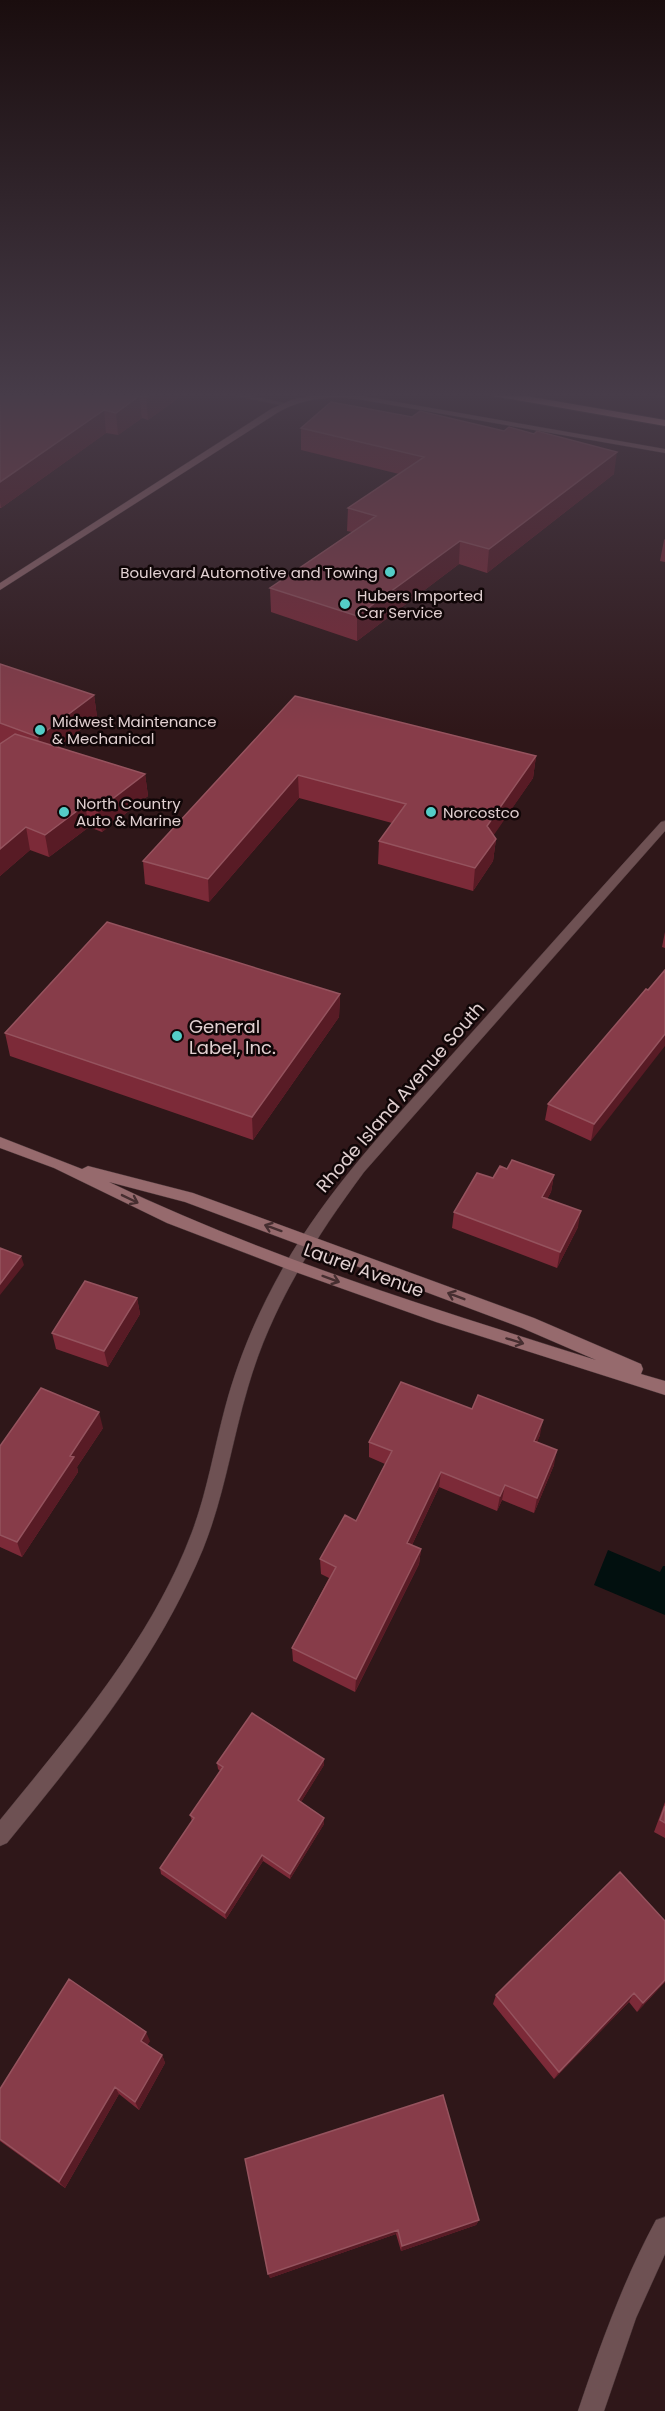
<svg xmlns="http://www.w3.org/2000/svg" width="665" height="2411" viewBox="0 0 665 2411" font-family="Poppins,sans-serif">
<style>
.water{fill:#02100f}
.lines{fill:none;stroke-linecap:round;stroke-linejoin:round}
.street-casing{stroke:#473436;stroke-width:1}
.secondary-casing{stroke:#473436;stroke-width:1}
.highway-casing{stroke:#473436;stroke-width:2}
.street{fill:#6e5153;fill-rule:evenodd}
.secondary{fill:#966a6d;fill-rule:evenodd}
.highway{fill:#f4a5aa;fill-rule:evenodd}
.wall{fill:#7c2a38}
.shaded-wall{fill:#581b25}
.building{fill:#873c49;stroke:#95535e;stroke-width:1.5}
.oneway{stroke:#462e30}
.poi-dot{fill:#54cdc7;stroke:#100607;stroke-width:2}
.labels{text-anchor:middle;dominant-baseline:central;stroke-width:5;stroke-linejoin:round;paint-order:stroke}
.far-poi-label{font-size:15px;fill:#e1d0d1;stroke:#100607;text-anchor:start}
.poi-label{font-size:18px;fill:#e1d0d1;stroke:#100607;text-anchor:start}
.street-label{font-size:18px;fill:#e1d0d1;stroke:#100607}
</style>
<rect width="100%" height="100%" fill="#2f1719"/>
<path class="water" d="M608,1550L660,1572L663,1566H665V1615L594,1585Z"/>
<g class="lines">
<defs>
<path id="street" d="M222,393H238L289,404L285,406Z
M665,821V831L364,1172C315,1238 271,1307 248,1387C232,1441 224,1497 203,1549C157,1660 82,1751 7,1843L0,1846V1820C73,1730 151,1641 192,1532C207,1492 214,1449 225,1408C238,1359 258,1312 283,1268C328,1189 389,1125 449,1058C520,979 590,900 661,822Z
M665,2217V2254L636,2318L604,2411H578C600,2346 623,2281 656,2220Z"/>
<path id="secondary" d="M324,393L357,395L665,449V453L357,399C328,396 303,398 277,413L0,590V583L271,409L291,400Z
M0,1137L82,1169L88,1166L193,1193L534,1318L641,1364L643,1369L641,1374L665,1381V1395L436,1322L287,1269L167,1223L54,1168L0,1148ZM109,1182L185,1202L522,1328L596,1360C431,1308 265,1257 109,1182Z"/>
<path id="highway" d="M488,393H509L665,420V426L493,396Z
M652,393H665V397L654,395Z"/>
</defs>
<use href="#street" class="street-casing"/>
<use href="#secondary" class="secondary-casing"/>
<use href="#highway" class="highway-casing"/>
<use href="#street" class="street"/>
<use href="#secondary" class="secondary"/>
<use href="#highway" class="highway"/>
</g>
<path class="wall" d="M0,393H184V394L148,420L142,418L118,435L106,433L1,508H0Z
M301,428L614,474L487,573L459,564L357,641L271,612L270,588L352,532L347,531L348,508L399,474L301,450Z
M665,539V562L660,561L664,540Z
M0,664L94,695L97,717L58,747L145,774L148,796L102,832L89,827L49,857L30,850L0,876Z
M295,696L536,756L533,778L493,835L496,839L493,861L473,891L378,864L379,841L392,823L299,798L209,902L145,884L143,861Z
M665,932V948L662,947Z
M648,990L591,1141L545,1120L548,1104Z
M340,994L339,1017L253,1140L10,1056L5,1033Z
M507,1169L554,1175L551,1192L547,1199L578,1227L557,1268L452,1228L454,1212L493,1178Z
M137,1298L140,1314L108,1367L56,1349L52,1333Z
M103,1428L77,1467L78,1472L22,1557L0,1547V1446Z
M540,1435L537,1442L554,1465L534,1513L502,1500L497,1511L439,1487L412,1545L421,1549L419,1564L355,1692L293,1661L292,1648L329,1578L321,1574L320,1559L356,1521L385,1464L369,1457V1442Z
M217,1763L324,1765L301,1802L324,1818V1824L290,1879L263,1861L226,1919L161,1874L160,1868L192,1821L190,1815L220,1771L218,1769Z
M665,1802V1838L654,1832Z
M665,1982L637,2012L629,2002L554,2079L493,2004L496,1995Z
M150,2041L147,2045L162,2055L165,2063L139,2110L119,2094L65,2188L0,2141V2089Z
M245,2159L479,2220L476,2225L401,2251L396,2234L270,2278Z"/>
<path class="shaded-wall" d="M152,393H184V394L148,420L146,397Z
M139,396L142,418L118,435L116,413Z
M104,410L106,433L1,508L0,501V482Z
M617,452L614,474L487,573L489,549Z
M460,541L459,564L357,641V616Z
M94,695L97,717L42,759L38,737Z
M536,756L533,778L485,848L487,826Z
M145,774L148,796L102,832L98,810Z
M298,775L299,798L209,902L208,879Z
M85,805L89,827L49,857L45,835Z
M26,827L30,850L0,876V849Z
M496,839L493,861L473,891L475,868Z
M340,994L339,1017L253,1140L252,1117Z
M665,1034V1046L591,1141L594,1124Z
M554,1175L551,1192L539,1213L542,1197Z
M581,1211L578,1227L557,1268L560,1252Z
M21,1256L24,1265L0,1295V1284Z
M137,1298L140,1314L108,1367L104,1351Z
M99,1412L103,1428L77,1467L78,1472L22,1557L17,1542L70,1456Z
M543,1420L540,1435L531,1456L534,1441Z
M557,1450L554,1465L534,1513L537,1498Z
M441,1472L439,1487L406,1558L407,1543Z
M505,1485L502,1500L497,1511L500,1496Z
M421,1549L419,1564L355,1692L356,1679Z
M324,1759V1765L298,1807V1800Z
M324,1818V1824L290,1879V1874Z
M262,1855L263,1861L226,1919L225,1913Z
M665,1980V1982L637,2012L643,2003Z
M634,1993L629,2002L554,2079L559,2072Z
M146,2032L150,2041L145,2049L141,2041Z
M162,2055L165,2063L139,2110L135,2102Z
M115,2087L119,2094L65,2188L59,2182Z
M479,2220L476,2225L401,2251L402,2246Z
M398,2230L396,2234L270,2278L268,2274Z"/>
<path class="building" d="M0,393H152L146,397L139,396L116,413L104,410L0,482Z
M331,402L412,417L420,411L504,431L509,427L534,434L537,431L617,452L489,549L460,541L357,616L270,588L376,516L348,508L424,457L301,428Z
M0,664L94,695L38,737L0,723Z
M295,696L536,756L487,826L496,839L475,868L379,841L406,804L298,775L208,879L143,861Z
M15,734L145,774L98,810L85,805L45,835L26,827L0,849V744Z
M107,922L340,994L252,1117L5,1033Z
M665,970V1034L594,1124L548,1104L646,989L648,990Z
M512,1160L554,1175L542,1197L581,1211L560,1252L454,1212L477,1173L493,1178L500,1166L507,1169Z
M0,1248L21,1256L0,1284Z
M85,1281L137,1298L104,1351L52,1333Z
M401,1382L472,1409L478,1395L543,1420L534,1441L557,1450L537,1498L505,1485L500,1496L441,1472L407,1543L421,1549L356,1679L292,1648L336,1567L320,1559L345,1515L356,1521L392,1451L369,1442Z
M41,1388L99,1412L70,1456L74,1457L17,1542L0,1535V1446Z
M252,1713L324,1759L298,1800L324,1818L290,1874L262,1855L225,1913L160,1868L194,1818L190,1815L223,1767L217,1763Z
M665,1806V1823L660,1820Z
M620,1872L665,1921V1980L643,2003L634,1993L559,2072L496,1995Z
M69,1979L146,2032L141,2041L162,2055L135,2102L115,2087L59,2182L0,2139V2089Z
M443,2095L479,2220L402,2246L398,2230L268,2274L245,2159Z"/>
<defs><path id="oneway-shaft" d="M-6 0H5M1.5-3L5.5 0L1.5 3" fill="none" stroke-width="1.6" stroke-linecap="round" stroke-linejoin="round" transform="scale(1.5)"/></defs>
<g class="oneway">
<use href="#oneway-shaft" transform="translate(130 1199) rotate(26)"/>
<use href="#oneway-shaft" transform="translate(273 1228) rotate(-160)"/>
<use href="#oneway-shaft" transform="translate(331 1279) rotate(20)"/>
<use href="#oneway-shaft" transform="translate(456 1296) rotate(-159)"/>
<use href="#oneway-shaft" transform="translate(515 1341) rotate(17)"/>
</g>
<linearGradient id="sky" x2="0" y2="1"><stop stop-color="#1a0d0e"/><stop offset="0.54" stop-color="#473c49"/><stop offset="1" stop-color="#473c49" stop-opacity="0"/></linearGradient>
<rect width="665" height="731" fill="url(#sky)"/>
<g class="poi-dot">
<circle cx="390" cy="572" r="6"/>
<circle cx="345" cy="604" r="6"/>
<circle cx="40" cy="730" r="6"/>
<circle cx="64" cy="812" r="6"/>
<circle cx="431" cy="812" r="6"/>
<circle cx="177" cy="1036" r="6"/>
</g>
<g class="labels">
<g class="far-poi-label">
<text x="378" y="572" text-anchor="end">Boulevard Automotive and Towing</text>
<text x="357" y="595">Hubers Imported<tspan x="357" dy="17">Car Service</tspan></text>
<text x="52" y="721">Midwest Maintenance<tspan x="52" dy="17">&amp; Mechanical</tspan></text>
<text x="76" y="803">North Country<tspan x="76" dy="17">Auto &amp; Marine</tspan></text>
<text x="443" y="812">Norcostco</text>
</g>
<g class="poi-label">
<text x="189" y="1026">General<tspan x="189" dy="21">Label, Inc.</tspan></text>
</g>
<g class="street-label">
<text transform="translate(400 1097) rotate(-49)">Rhode Island Avenue South</text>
<text transform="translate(364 1270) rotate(20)">Laurel Avenue</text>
</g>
</g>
</svg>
